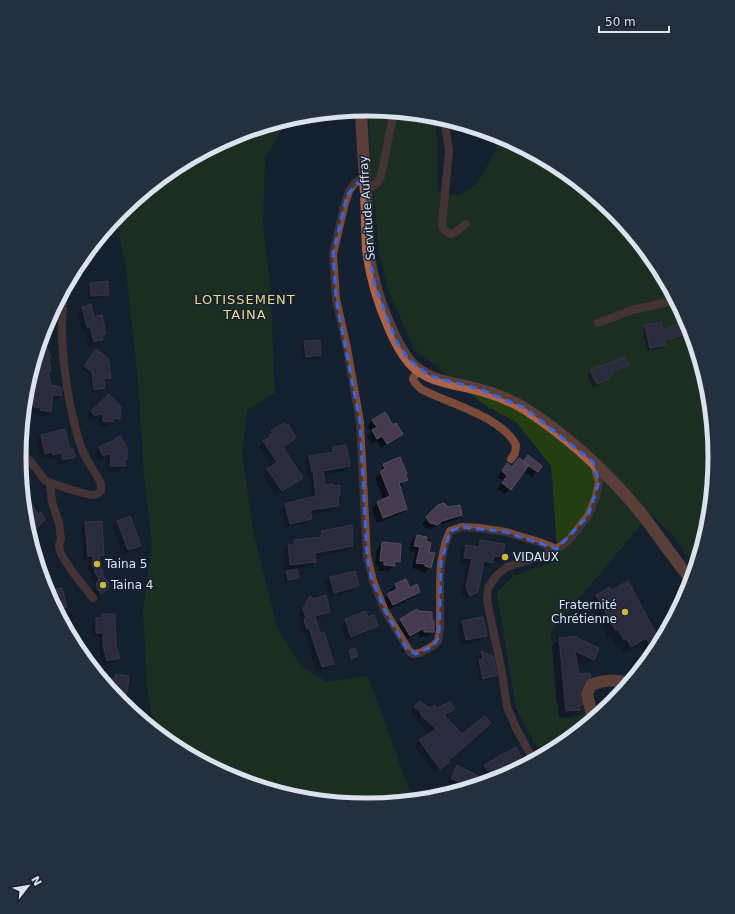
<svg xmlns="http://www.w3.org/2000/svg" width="735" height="914" viewBox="0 0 735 914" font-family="'DejaVu Sans',sans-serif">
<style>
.green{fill:#243d11}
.shadow{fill:#0007;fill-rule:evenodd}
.building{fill:#443b4e;stroke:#594f62}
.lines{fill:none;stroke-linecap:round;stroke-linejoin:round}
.street{stroke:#7a4b3b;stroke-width:8}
.secondary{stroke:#ac6248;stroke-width:12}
.marked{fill:none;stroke:#3964db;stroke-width:3;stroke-dasharray:8 5;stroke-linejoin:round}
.poi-dot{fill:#ceb838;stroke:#152030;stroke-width:1.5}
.labels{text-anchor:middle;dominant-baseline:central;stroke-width:3;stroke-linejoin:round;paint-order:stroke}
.street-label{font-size:12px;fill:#dae2ed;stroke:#152030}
.poi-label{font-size:12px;fill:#dae2ed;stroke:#152030;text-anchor:start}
.neighbourhood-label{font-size:13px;letter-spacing:1px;fill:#e8da8c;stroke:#152030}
.rim{fill:none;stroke:#dae2ed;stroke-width:5}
</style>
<rect width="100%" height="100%" fill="#152030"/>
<path class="green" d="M368,109L436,115L438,191L459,196C464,192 470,189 475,185C481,180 500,143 501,135L561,167L614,211L657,264L690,324L709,389L716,457L709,525L696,568L672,534L650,514L551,632L555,694L560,716L573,718L585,713L592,722L561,747L543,757L533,741L516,708L497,592L513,576L558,560L551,466L516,422L486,406L414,349L388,289L379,252L371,169Z
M281,121L286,122L265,158L263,224L270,284L275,393L247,410L242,454L254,535L277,627L301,666L327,682L368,676L413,800L415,801L367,805L299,799L234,779L174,747L154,730L147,688L143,609L152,545L144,475L138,382L125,260L115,218L121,210L174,167L234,135Z"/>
<path class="shadow" d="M664,281H667L673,294L666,296L662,284Z
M91,284L108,295L104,298L88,299L87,287Z
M82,308L94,318L105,334L102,337V339L97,344L89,347L85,332H82L77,313Z
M689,322L692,333L691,334L664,343L665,344L661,348L647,351L642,330L646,326L662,331Z
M41,337L50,370L48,373L50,386L60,387V396L55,401H51L50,411L45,417L36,415V413L29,412L30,406L24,405L26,390L29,387H32L30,375Z
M305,342L320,355L317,358L303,360L301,346Z
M93,354L110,378L106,381H103L104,388L101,391L92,392L90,375L82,369Z
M627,365L624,368L610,374L611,376L604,382L593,387L587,374L591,371Z
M109,395L119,419L114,424H111L108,427L98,426V418L90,421L86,417Z
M373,420L392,426L401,434L396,439L381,448L377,441L372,444L367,436L371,432L367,426Z
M286,427L295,438L290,443L282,448L302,477L296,483L276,496L262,475L271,467L259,447L267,438V437L272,432Z
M41,435L69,451L74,457L68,462L58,465L56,458L47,460L46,457L40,459L36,441Z
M100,448L126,459L123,462L124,466L119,471H105L106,457L98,461L94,454Z
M332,448L349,466L345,471L323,475L325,487H333L337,499L338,506L333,511L310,514L311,518L306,523L285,528L281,510L285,505L312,498L309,474L307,475L305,461L310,456L328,453Z
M528,457L541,466L537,471L532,477L523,471L510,489L505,494L497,489L503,481L497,477L502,470L508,465L512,467L519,460L522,462Z
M384,465L406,474L405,475L406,479L401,485L398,486L406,509L400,514L377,523L372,508L377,503L384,500L375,478L380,473L379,471Z
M22,491L37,515L44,519L36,528L30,533L26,525Z
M438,506L448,508L461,515L456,520L436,526L432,529L425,528L422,523Z
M118,522L140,546L135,551L123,555L112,527Z
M86,523L103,555L99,559L102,577L107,589L102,594L96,598L92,592V589L95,585L91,578V572L88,570L89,560L83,561L81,528Z
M351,526L352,546L346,551L315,557V562L310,567L296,569L297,578L294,581L285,583L283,575L289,570H285L283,551L288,546L291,545L295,541L316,538L321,532Z
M417,536L425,542L428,552L430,567L425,573L420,572V570L412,568L415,552L409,551L411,541Z
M480,541L502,557L497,562L492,561L487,567L482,566L477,592L472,597L465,600L461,592L467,564L460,563L461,551L466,546L475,548L476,546Z
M382,543L399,561L388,571H379V566H375L377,549Z
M330,578L358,586L352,591L329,598L325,583Z
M406,580L410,589L419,592L414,597L387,610L382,600L388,595L391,593L390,590L395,585Z
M53,591L66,607L60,612L57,613L48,596Z
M611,591L656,635L670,627L657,651L648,662L639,645L624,653L620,646L617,647L611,636L608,637L590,603L597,595Z
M310,598L329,612L323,617L315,619L320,635L333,663L327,669L316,672L304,632L301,633L299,625L301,623L298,614L305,603Z
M59,615H77L71,621L63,623Z
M103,615L115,645L118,658L114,662L102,665L99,650V637H92V624Z
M368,618L376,626L371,631L346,641L341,629V628L340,625L346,620Z
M401,620L433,631L428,637H419V633L405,641L395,625Z
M463,622L486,636L480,641L461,645L457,627Z
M559,639L593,659L586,666L576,662L579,675L590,677L583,684L579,691L581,705L578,707L579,710L571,717L559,718L552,647Z
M355,649L357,656L350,660L348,653Z
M481,652L492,656L496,675L492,679L480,681L476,664L479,661L478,655Z
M419,702L430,709H453L448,715L444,717L447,761L443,767L434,773L414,746L420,741L430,734L416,720L415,717L410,713ZM419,711H421L424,719L422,720Z
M522,760L517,765L511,769L501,779L489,783L480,770L485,765Z
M457,767L487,782L486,784L460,791L446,784L452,772Z"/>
<path class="building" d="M108,281L109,295L91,296L90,283Z
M91,304L94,317L102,315L106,334L102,335L103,339L94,342L90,327H87L82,307Z
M688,321L692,332L665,341L666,345L650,348L645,325L661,322L663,330Z
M42,335L44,346L46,345L51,358L49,359L51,371H48L51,385L61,387L62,389L61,396L53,395L51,412L40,410L41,408L34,407V401L27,400L28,386L38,387L33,364Z
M320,340L321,355L306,357L304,341Z
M96,349L108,358L111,378L104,379L105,388L94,390L92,372L84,366Z
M625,357L629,365L611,373L612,376L608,378L609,379L597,384L590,370L601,365L602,366Z
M109,394L121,407L120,419H113L114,422L103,421V413L95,416L91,411Z
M385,412L393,425L396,423L403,434L387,444L382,436L377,439L372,430L377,427L372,420Z
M284,423L286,425L288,424L296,438L283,447L303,478L282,491L267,469L277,462L263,441L270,437L269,435L273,433L271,431Z
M65,429L70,450L73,449L75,457L63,460L61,453L53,455L52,452L45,454L41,435Z
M121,436L127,449V459L124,460L126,466H110L111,453L103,456L99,447L114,440L115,438Z
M346,445L350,466L323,471L325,485L333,484V486L340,485V493L338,499L339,506L310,510L312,519L290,524L285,504L315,496L316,498L313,470L312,472L309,456L333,452L332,447Z
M528,455L542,466L538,472L523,462Z
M400,457L407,474H405L408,480L399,483L407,509L383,518L377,502L390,496L380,471L385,469L383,464Z
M519,458L529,465L511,490L502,483L507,476L502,471L507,463L512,467Z
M22,489L38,514L41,512L45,520L41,522L42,523L35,529L27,518L25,519Z
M444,503L448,507L460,505L462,515L442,521L438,525L430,523L426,517L438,505Z
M130,516L141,546L128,550L117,521Z
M102,521L104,555L99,556L101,568L103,571V577L108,581L109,586L108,589L101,594L96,587L97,583L99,579L95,573V568L92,566L93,556H88L85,522Z
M352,525L353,536H352L353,546L315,553L316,562L290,565L288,545L295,544L294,540L321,537L320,536L322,535L321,531Z
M417,535L427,537L426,541L431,543L429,552L435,553L431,568L425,566V564L416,563L420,547L414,546Z
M480,540L505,544L502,557L494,556L493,563L484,561L478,592L470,596L466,586L472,559L464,558L466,545L479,547Z
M382,542L401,544L400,562L395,561V566L384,565V561H380Z
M297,569L299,578L288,580L286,571Z
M355,571L359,586L334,593L330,577Z
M406,579L410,588L417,584L420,592L393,605L387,594L397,589L395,584Z
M628,581L656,634L671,626L655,654L646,638L631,647L627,639L624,640L618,629L616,631L596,595L610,587L612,590Z
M62,588L67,607L56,609L51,600L55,599L52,590Z
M326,595L330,612L315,616L320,633L324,632L334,664L322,667L309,628H306L304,619L306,618L303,608L310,596L314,599Z
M417,609L418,611L432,612V620L434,621V632H424V628L410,636L400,619Z
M366,611L368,617L374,615L378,626L351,637L345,619Z
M102,614H115L116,645L120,658L107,661L103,645V633H96V618H102Z
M483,617L487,636L466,640L462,621Z
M576,636L577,638L599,648L594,660L575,651L579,674L590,673L591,677L586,680L580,691V696L582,705L579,706L580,710L566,711L559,638Z
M355,648L358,656L351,659L349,650Z
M481,651L493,656L497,675L483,679L479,660L483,659Z
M116,674L129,676L125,707L121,703L99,677L115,679Z
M419,701L430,708L435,705L437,708L450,702L455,709L444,715L462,734L485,716L491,723L448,761L450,762L440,769L419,740L436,729L421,715L420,711L414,707Z
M516,747L523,760L511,768L514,772L501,779L496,781L484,765Z
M457,765L490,782L470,788L451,778Z"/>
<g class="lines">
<path class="street" d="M444,118L449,151L442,224C443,230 445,232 451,234L457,231L466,224
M365,175L354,184L349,191L344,207L333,254L336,299L347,348L360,422L367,556L373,581L385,611L410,652L413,654L420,653L433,646L438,641L440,630V582L441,563L445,544L450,531L462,527L479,528L506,532L539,542L557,549L569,540L588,516L596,497L599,482L594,464
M366,191L378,182L381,176L394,111
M598,323L632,310L677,300
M418,370L413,379L415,383L421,389C449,404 501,416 516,445L515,453L511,459
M20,450C24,455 29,460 34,466C38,470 41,476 45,480C49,483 89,496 94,495C97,495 100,492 101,490C101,488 101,485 101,484C99,478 95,473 92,468C86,459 82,450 79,441C66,396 57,334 65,288
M50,483L52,502L59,523L61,539L59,545L61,554L71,570L93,598
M534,761L516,728L507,707L502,673L487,600L488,588L496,576L507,567L535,558L557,549"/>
<path class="secondary" d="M361,109C362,137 364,165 366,193C367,212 367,230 368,249C371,276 379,302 390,327C395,339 401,351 410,362C427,382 457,383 481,390C496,394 513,401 526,409C563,433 600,466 629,499C650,522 666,549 686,573L692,582
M595,719L592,715L587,694L591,685C605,679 616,680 630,683"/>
</g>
<path d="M0 0H735V914H0ZM365,175L368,250L375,285L396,341L409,360L430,376L482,390L525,408L593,462L599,482L588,516L557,549L506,532L462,527L450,531L441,563L439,637L433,646L416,654L407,649L385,611L371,577L367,556L360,422L336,299L333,254L347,195Z" fill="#152030" fill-opacity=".55" fill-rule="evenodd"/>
<path class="marked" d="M365,175L368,250L375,285L396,341L409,360L430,376L482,390L525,408L593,462L599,482L588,516L557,549L506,532L462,527L450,531L441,563L439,637L433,646L416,654L407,649L385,611L371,577L367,556L360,422L336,299L333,254L347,195Z"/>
<g class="poi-dot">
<circle cx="505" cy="557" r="4"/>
<circle cx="97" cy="564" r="4"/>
<circle cx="103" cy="585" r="4"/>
<circle cx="625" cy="612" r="4"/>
</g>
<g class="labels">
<g class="street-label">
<text transform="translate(367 208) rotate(-94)">Servitude Auffray</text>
</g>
<g class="poi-label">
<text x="513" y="557">VIDAUX</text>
<text x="105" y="564">Taina 5</text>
<text x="111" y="585">Taina 4</text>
<text x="617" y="605" text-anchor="end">Fraternité<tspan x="617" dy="14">Chrétienne</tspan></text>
</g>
<g class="neighbourhood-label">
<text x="245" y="299">LOTISSEMENT<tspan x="245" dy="15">TAINA</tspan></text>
</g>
</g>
<path d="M0 0H735V914H0ZM26 457a341 341 0 1 1 682 0a341 341 0 1 1-682 0Z" fill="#25303f" fill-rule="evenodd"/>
<path class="rim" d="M26 457a341 341 0 1 1 682 0a341 341 0 1 1-682 0Z"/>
<g transform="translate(28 886) rotate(59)" stroke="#152030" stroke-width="3" paint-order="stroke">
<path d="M0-3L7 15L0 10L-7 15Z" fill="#dae2ed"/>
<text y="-6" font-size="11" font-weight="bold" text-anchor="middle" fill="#dae2ed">N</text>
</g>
<path d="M599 26v6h70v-6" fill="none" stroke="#dae2ed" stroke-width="2"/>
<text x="605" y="26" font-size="12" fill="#dae2ed" stroke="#152030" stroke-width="3" paint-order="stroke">50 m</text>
</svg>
